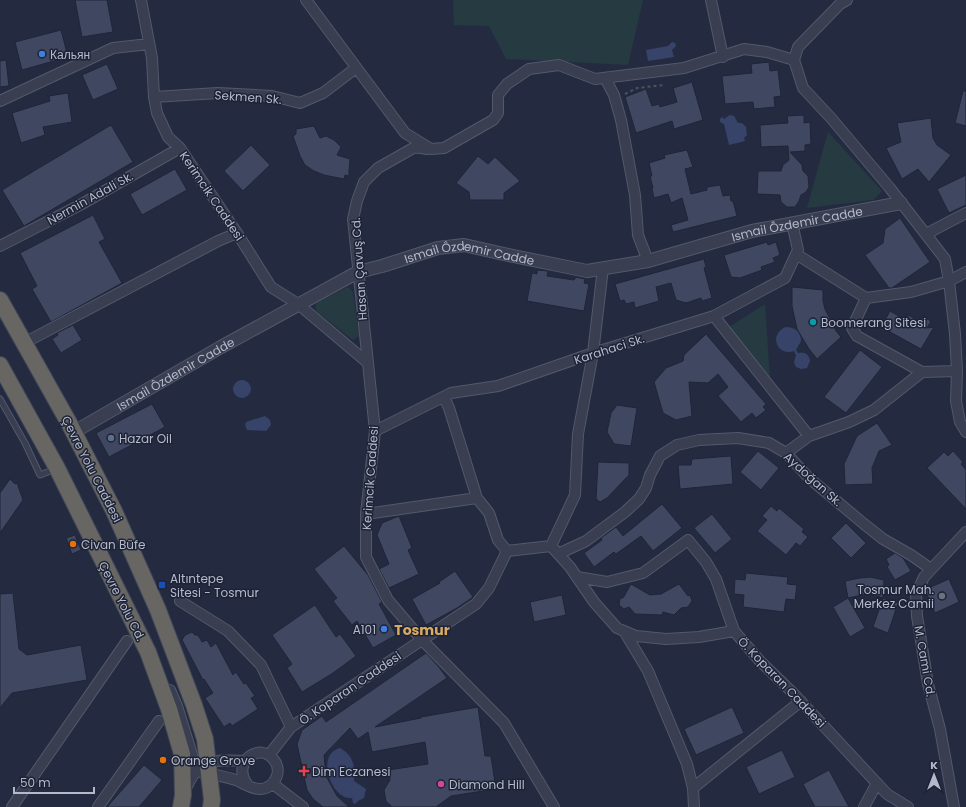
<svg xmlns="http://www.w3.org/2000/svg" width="966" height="807" viewBox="0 0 966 807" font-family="Poppins,sans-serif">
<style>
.green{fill:#263a42}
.water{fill:#374369}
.building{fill:#404861;stroke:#1f2538}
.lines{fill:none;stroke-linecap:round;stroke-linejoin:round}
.service-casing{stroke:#53596b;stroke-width:7}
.minor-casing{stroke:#53596b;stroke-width:12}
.tertiary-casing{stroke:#53596b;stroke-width:14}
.trunk-casing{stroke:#404658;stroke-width:18}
.path{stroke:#44575f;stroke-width:2;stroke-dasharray:3 3;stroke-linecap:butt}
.service{stroke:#393e51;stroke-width:5}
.minor{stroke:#393e51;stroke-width:10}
.tertiary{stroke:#393e51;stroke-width:12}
.trunk{stroke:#676663;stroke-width:16}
.shop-dot{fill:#3f7fe0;stroke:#1d2336;stroke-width:1.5}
.culture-dot{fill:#0f9aa8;stroke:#1d2336;stroke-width:1.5}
.service-dot{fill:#5c6f8a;stroke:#1d2336;stroke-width:1.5}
.food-dot{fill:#e8710a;stroke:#1d2336;stroke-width:1.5}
.transit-dot{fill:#1a4fb4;stroke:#1d2336;stroke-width:1.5}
.worship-dot{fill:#6b7280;stroke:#1d2336;stroke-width:1.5}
.health-dot{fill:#e0444e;stroke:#1d2336;stroke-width:1.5}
.hotel-dot{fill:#d1479c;stroke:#1d2336;stroke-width:1.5}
.labels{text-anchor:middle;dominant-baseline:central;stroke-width:3;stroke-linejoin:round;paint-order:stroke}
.poi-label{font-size:12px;fill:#b5bacb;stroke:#1d2336;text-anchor:start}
.street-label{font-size:12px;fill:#b5bacb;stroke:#1d2336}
.quarter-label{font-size:14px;font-weight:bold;fill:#daac61;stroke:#1d2336}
</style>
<rect width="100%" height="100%" fill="#242b41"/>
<path class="green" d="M453,0H643L628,65L506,59L489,26L454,25Z
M828,132L882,191L873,200L807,208Z
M348,287L353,292L359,336L353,340L316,311V303Z
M765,304L770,380L729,327Z"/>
<path class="water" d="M672,42L675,43L676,46L672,50L674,57L648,61L646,50L668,46Z
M730,115L734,116L738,123H742L746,127L747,135L744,138L745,141L729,145L724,124L720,122V119L722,117L724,119Z
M786,327C795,327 801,332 801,341L796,350L798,353C805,352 809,354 810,361L807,368L801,369L796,367L794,362L796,355L794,351C777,357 768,334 786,327Z
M233 389a9 9 0 1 1 18 0a9 9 0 1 1-18 0Z
M265,416L270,420L271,425L266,431L247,430L245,425L246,422Z
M340,748C354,756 355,766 354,781L366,789L364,798L358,801L355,804L353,803L352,798C349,798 345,798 343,796C328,788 318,754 340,748Z"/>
<path class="building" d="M75,0H107L113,32L82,37Z
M61,30L68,57L22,70L15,42Z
M6,60L9,86L0,87V61Z
M769,62L770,71L778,70L781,96L774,97L775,107L754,109L753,102L725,104L722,76L752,73L751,64Z
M107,64L118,89L93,100L82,75Z
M692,82L703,120L674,129L672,121L636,133L625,97L646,89L652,106L659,104L660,107L677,102L673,88Z
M963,91H966V126L955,123Z
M68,93L72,122L43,127L45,135L21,143L12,113L50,101L49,96Z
M804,115V123L810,122L811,144L805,145V151L790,152L802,165L803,171L808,176L809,187L806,192L801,195L799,201L795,207H787L781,202L780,195L757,194L758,171H781L783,165L789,160L788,146L761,147L760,125L788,123L787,116Z
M931,118L933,138L937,145L951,155L929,182L918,169L902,179L886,148L901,142L897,123Z
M111,125L133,162L24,226L2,190Z
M314,126L320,138L326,136L334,140L341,147L337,155L350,159L349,170V176L345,175L344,179L324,175L314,171L305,165L300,156L293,136L296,134V129Z
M251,145L270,165L243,191L224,171Z
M687,150L693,167L685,169L691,194L707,190V187L720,185L723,196L730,195L731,201H733L737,216L673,232L671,225L688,220L682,198L671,203L668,194L654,198L652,189L653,188L650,176H652L649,163L665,158L664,155Z
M478,156L488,164L495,157L520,181L504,193V200H470L469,192L456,183Z
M175,169L187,190L142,215L130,194Z
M966,175V205L949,213L937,189Z
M93,215L105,239L99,242L122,283L51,322L32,289L37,286L20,253Z
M900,218L930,262L892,288H889L865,255L883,243L885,229Z
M767,242L768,245L776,242L780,255L773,258L775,262L761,267L762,270L740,278L731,277L724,255Z
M704,259L706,267L704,268L712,298L702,301L701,298L686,303L676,300L671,283L656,287L659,301L635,308L634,302L626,304L624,300L620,301L615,284Z
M537,270L548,271L547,276L574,280L576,277L585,279L584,283L589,284L584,311L527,301L532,273L537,274Z
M792,287L823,290V301L825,309L836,331L841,337L817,359L809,349L797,329L792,306Z
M890,311L914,325L906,314L920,321L923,317L931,321L927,328L934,327L921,349L881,327Z
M73,325L82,340L61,353L52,339L58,335L57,333Z
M706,334L766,404L763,407L766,410L756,418L752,413L741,422L718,396L728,387L718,374L708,383L689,382L692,416L676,420L663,413L654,382L666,368L683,361L684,355Z
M860,350L882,367L846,413L824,397Z
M152,404L165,427L109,457L96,433Z
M617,405L637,408L631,446L614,444L607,432L611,413Z
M877,423L892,445L879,451L872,468L873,484L845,485L844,464L857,436Z
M758,451L779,468L761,490L740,472Z
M953,451L963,462L961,464L966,470V509L927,468L944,452L948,456Z
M731,456L733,484L680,489L678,465H691L692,459Z
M598,462L629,463V475L607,498L600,502L596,499Z
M10,479L15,484L17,483L23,500L0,533V493Z
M662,504L682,528L653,551L641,536L616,554L614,552L594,567L584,553L602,540L601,538L616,527L623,536Z
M771,506L777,511L779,508L804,529L802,532L808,537L800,546L796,543L786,555L757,531L767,520L762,516Z
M712,514L732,539L715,553L694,528Z
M399,516L412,548L408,550L419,574L389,588L379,569L389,564L377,535L382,523Z
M846,523L866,543L851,558L831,538Z
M75,535L81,550L72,554L66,538Z
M344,546L368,575L382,602L379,604L396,635L373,648L357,621L352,625L333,601L337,598L314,569Z
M895,553L903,558L911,571L895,580L887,567L889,565L886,559Z
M455,571L473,597L457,608L426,625L412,599L440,583L439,582Z
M746,573L788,577L787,584L797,585L795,600L786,599L784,612L743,607L744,595L734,594L735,579L745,580Z
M870,577L884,580L883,598L871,594L862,595L848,598L845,581L860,578Z
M949,579L959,602L935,613L925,590L926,589Z
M631,584L650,595L661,594L679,584L688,596L690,595L692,601L688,607L681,608L674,615L663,612L662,615L635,614L629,607L624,609L619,605L620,598H623Z
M13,593L19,649L27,655L81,645L87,680L12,693L0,708V594Z
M562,595L566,615L534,622L530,602Z
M848,598L865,628L850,637L833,607Z
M883,598L898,603L888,633L873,627Z
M315,605L336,637L340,634L356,656L333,673L302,692L287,668L292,664L272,635Z
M192,632L195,635H198L202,642L207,640L211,647L216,643L233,675L236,672L244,684L246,683L255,696L251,698L258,709L232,726L230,723L224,727L205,698L213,693L204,679L203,680L182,640L185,635Z
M426,653L438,666L447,678L375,727L421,718V717L478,707L485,756H491L496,789L451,796L436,807H392L386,801L384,790L390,780L388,770L428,764L425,742L372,752L368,732L358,739L350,728L324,755L326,776L337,796L349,807H323L313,799L307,790L297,744L302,730L322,716L326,722Z
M732,707L744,733L696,755L684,729Z
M782,750L795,777L759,794L746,767Z
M144,765L162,780L139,807H107Z
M829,770L849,807H815L803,784Z"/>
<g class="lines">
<defs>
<path id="service" d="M0,399L25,443L40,475L55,469"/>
<path id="minor" d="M141,0L152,58L154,97L157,113L168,137L180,148L237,233L271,287L298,304L368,363L375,431L366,514V557L388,600L422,640L504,723L554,807
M306,0L405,133L431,149L444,148L493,120L498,113V95L507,84L529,69L559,65L595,79L684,68L744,49L767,52L794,60L798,47L840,4L847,0
M711,0L723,57
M794,60L803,88L831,118L889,187L945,259L949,281L911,292L866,298
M605,78L614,95L621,120L635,195L638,235L648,261
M154,97L218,93L272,96L300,103L323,93L356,68
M0,101L113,48L149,44
M926,234L966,213
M0,246L80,205L180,148
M966,272L949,281L955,334L957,371L956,401L960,422L966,432
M714,316L809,436L849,422L874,410L922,372L857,336L852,328L866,298L796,254
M24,343L218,241L237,233
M368,363L353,219L357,201L364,182L378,168L415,147L427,149
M922,372L957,371
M444,397L449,408L477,498L489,513L498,540L507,551
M375,431L451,393L498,386L593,353L714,316L785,278L798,250L792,223
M786,453L809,436
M366,514L477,498
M551,546L575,495L578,434L593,353L603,268
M558,554L586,541L625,512L639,499L646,488L650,475L660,456L677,445L699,440L738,438L769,443L786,453L809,478L864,524L883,539L911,555L931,569
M577,577L607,582L643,573L688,540L706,562L716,579L734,631
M180,601L228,631L261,665L291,727
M624,631L648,671L687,764L693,788L694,807
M170,690L177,706L197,771
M269,755L291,727L476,604L489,588L507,551L551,546L570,567L594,602L617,628L636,636L666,639L699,637L734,631L760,661L794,694L887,794L908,807
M197,771C210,774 224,776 236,780C243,783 252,789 259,789C267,789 273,785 276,778C279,772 278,765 274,760C260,741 231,762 247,784
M273,784L303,807
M186,788C190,779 197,767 207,763C215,760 237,760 245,761
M693,788L801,701
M12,807L127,641
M98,807L159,721
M864,807L877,783
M954,807L940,729L928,684L917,616L916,595L924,577L966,532"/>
<g id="tertiary">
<path id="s1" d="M74,432L221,347L358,272L382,266L438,248L464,245L513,256L587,271L648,261L752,231L901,203"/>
</g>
<path id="trunk" d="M0,300L69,423L114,511L158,610L194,705L205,739L212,800L211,807
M0,365L57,468L148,652L169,709L182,754L183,795L181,807"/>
</defs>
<use href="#service" class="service-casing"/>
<use href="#minor" class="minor-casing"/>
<use href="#tertiary" class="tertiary-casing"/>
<use href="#trunk" class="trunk-casing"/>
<path class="path" d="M625,94L637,88L664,85"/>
<use href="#service" class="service"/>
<use href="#minor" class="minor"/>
<use href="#tertiary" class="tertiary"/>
<use href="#trunk" class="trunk"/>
</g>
<g class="shop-dot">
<circle cx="42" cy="54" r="4"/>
<circle cx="384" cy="629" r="4"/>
</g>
<circle class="culture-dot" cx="813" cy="322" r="4"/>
<circle class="service-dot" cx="111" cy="438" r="4"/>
<g class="food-dot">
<circle cx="73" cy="544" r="4"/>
<circle cx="163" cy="760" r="4"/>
</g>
<rect class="transit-dot" x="158" y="581" width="8" height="8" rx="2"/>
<circle class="worship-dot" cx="942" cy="596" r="4"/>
<path class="health-dot" d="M302 765h4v4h4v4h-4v4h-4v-4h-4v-4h4z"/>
<circle class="hotel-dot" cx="441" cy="784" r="4"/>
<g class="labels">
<g class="poi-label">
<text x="50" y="54">Кальян</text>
<text x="821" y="322">Boomerang Sitesi</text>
<text x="119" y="438">Hazar Oil</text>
<text x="81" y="544">Civan Büfe</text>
<text x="170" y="578">Altıntepe<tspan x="170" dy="14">Sitesi - Tosmur</tspan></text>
<text x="934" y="589" text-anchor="end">Tosmur Mah.<tspan x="934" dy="14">Merkez Camii</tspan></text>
<text x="376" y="629" text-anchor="end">A101</text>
<text x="171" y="760">Orange Grove</text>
<text x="312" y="771">Dim Eczanesi</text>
<text x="449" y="784">Diamond Hill</text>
</g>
<g class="street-label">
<text transform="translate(248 97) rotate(4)">Sekmen Sk.</text>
<text transform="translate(212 196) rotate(56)">Kerimcik Caddesi</text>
<text transform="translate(90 198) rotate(-29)">Nermin Adali Sk.</text>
<text stroke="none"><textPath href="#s1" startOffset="777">Ismail Ôzdemir Cadde</textPath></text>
<text stroke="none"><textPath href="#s1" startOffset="441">Ismail Ôzdemir Cadde</textPath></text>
<text transform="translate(359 269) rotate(-94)">Hasan Çavuş Cd.</text>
<text transform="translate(609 349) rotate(-18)">Karahaci Sk.</text>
<text stroke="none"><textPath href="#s1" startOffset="117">Ismail Ôzdemir Cadde</textPath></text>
<text transform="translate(92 469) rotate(63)">Çevre Yolu Caddesi</text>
<text transform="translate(370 478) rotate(-86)">Kerimcik Caddesi</text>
<text transform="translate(813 479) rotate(42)">Aydoğan Sk.</text>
<text transform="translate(122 601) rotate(63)">Çevre Yolu Cd.</text>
<text transform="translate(925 661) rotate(80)">M. Cami Cd.</text>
<text transform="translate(782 682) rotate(46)">Ö. Koparan Caddesi</text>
<text transform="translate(350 688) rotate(-34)">Ö. Koparan Caddesi</text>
</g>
<g class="quarter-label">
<text x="422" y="630">Tosmur</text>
</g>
</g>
<g transform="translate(934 775)" stroke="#1d2336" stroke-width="3" paint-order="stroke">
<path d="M0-3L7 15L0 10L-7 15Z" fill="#b5bacb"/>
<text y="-6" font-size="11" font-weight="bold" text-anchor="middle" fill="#b5bacb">K</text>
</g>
<path d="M14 787v6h80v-6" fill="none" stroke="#b5bacb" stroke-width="2"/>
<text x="20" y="787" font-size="12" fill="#b5bacb" stroke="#1d2336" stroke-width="3" paint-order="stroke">50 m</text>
</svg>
